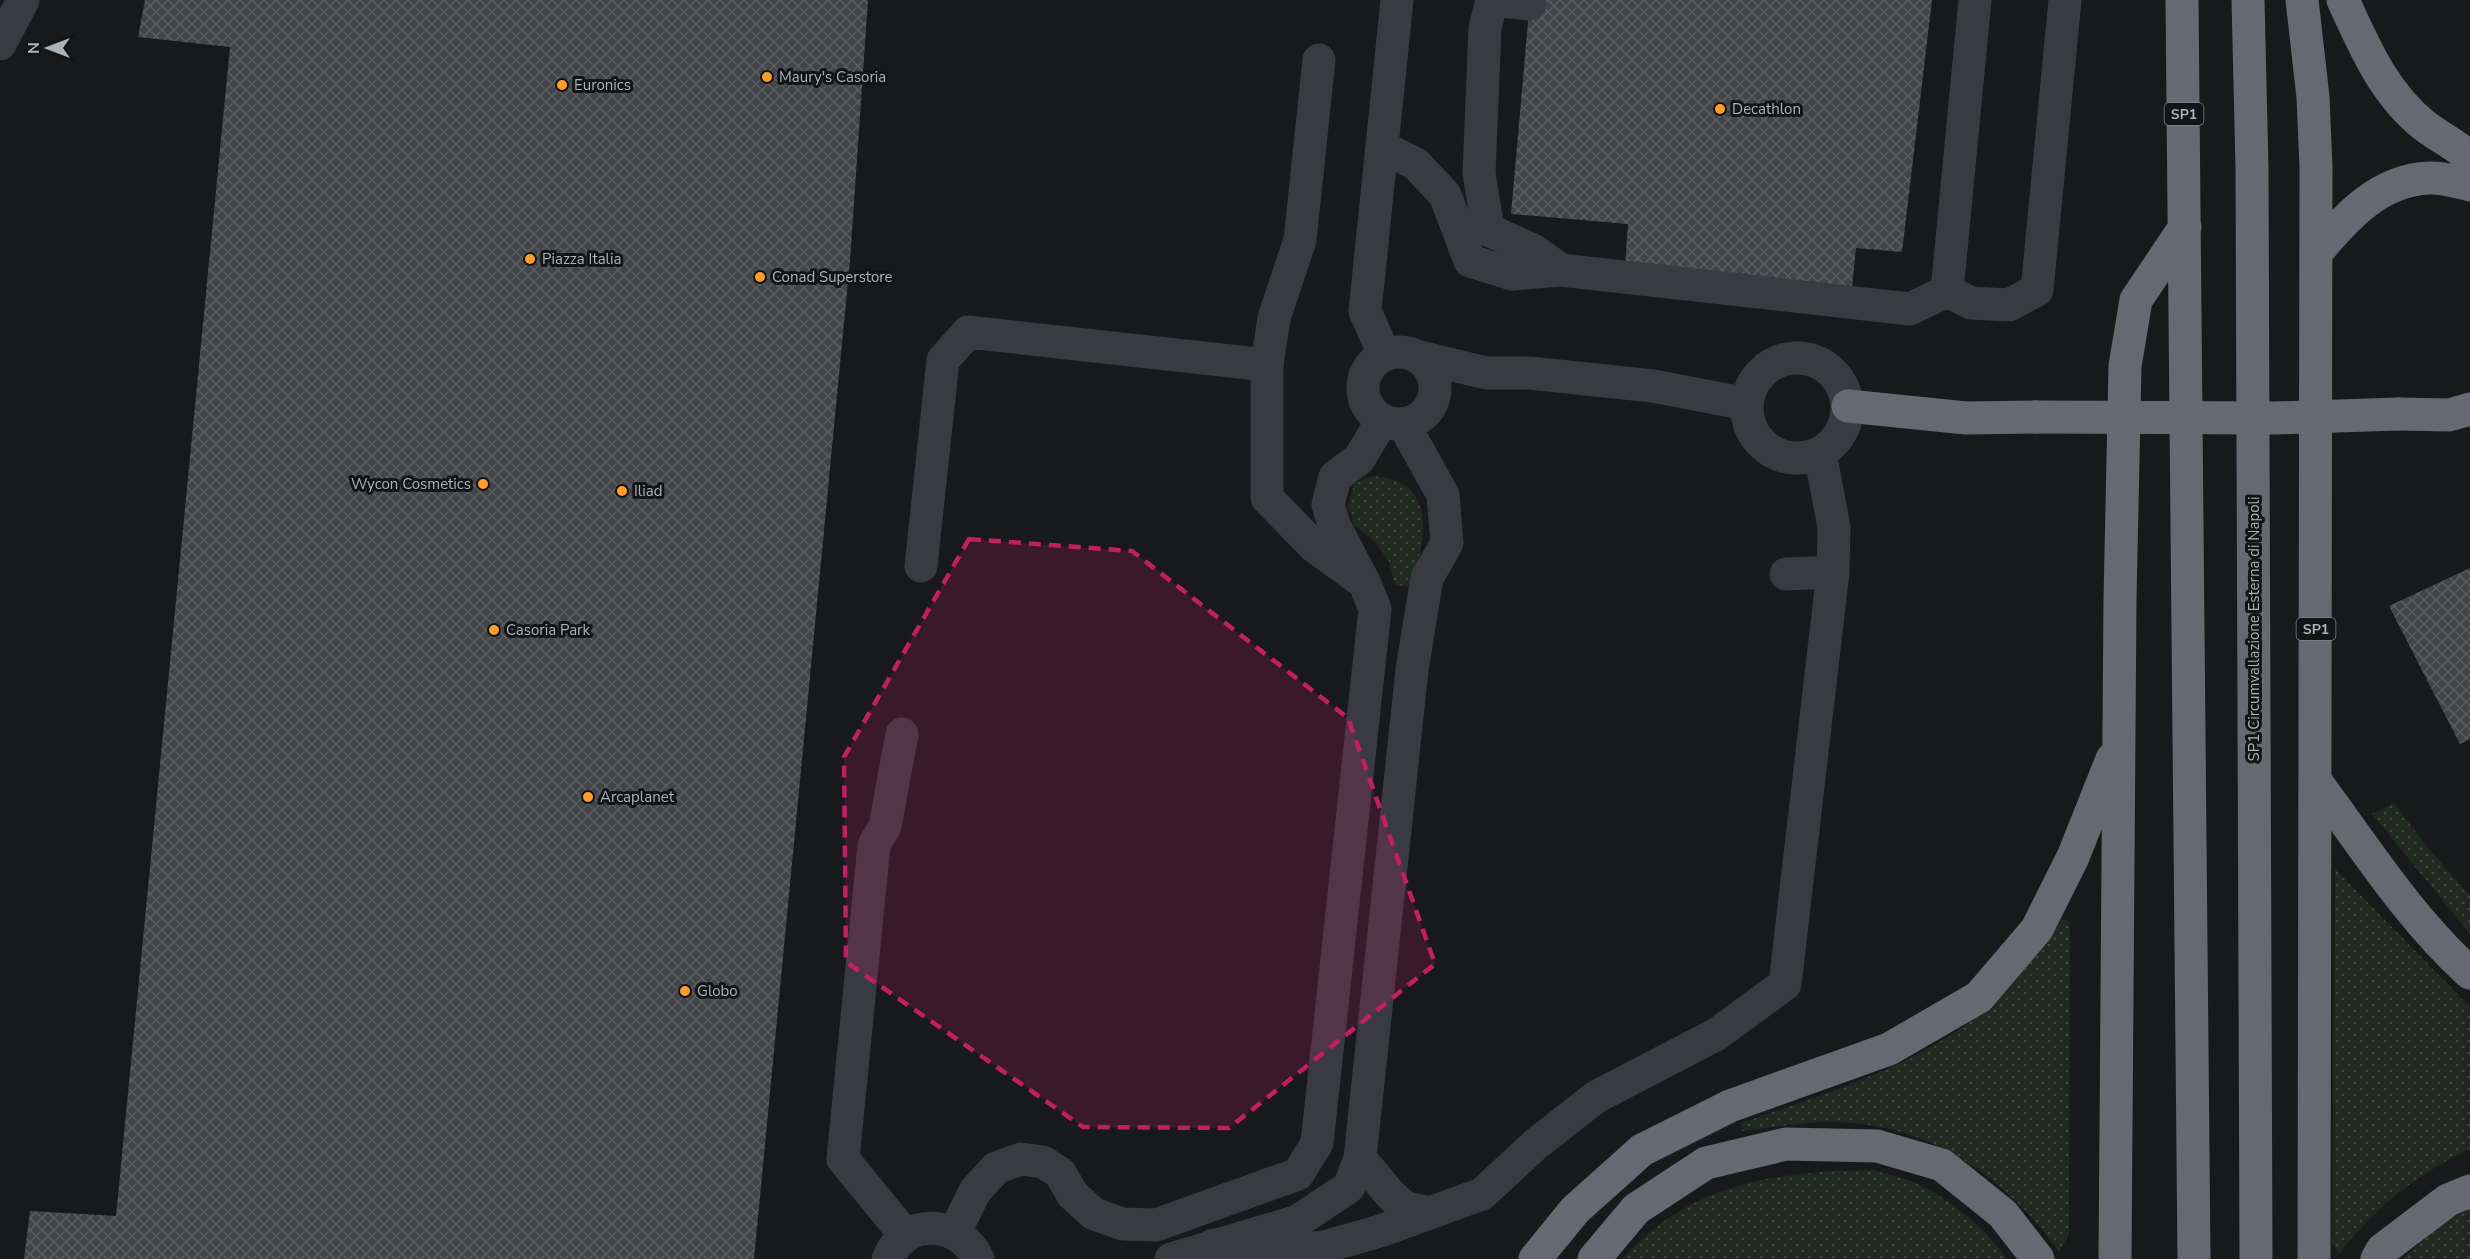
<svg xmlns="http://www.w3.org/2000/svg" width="2470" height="1259" viewBox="0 0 2470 1259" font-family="'Nunito Sans',sans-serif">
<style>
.grass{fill:url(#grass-dots)}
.building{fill:url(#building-cross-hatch)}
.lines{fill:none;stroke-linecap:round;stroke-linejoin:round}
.minor{stroke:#393b40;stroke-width:33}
.highway{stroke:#656a72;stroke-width:33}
.highway-bridge{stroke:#656a72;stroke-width:33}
.marked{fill:#c12060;fill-opacity:0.2;stroke:#c12060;stroke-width:4.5;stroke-dasharray:12 8;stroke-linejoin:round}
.poi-dot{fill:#ff9c2c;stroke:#131416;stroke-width:2}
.labels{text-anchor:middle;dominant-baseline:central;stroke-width:6;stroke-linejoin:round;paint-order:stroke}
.shield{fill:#131416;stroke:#7d838a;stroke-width:1.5}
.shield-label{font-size:14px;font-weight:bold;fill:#aab2bb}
.poi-label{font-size:15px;fill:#aab2bb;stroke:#131416;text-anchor:start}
.street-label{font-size:15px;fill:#aab2bb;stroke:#131416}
</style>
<defs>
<pattern id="grass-dots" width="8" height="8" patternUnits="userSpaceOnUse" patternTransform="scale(1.5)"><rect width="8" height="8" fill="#202920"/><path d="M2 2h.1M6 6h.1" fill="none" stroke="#3e463e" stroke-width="1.8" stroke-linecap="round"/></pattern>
<pattern id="building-cross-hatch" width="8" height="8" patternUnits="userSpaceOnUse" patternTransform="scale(1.5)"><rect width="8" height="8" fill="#424448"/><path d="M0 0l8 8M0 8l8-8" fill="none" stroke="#5b5d60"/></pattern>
</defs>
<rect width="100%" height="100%" fill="#18191b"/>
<path class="grass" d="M1371,476C1439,478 1427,542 1410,587L1395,585L1389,561L1374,541L1354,525L1348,506L1354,484Z
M2394,803L2425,844L2470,896V934L2372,814Z
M2335,869L2470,1007V1149C2414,1176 2378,1205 2339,1254L2332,1242Z
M2063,919L2070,922L2069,1234L2059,1252C2003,1173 1924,1120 1824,1122C1797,1123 1769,1128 1742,1131L1741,1123C1826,1093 1919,1066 1989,1007C2018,982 2040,948 2063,919Z
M1873,1170C1886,1174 1901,1177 1913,1182C1948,1197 1986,1228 2007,1259H1622C1692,1182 1773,1172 1873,1170Z
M2470,1205V1259H2402L2446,1219Z"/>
<path class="building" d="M145,0H868L850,260L754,1259H24L30,1211L116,1216L230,47L138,37Z
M1530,0H1932L1902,252L1856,248L1852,287L1625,266L1628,224L1511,214Z
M2470,568V739L2460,744L2389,606Z"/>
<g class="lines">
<path class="minor" d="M1492,0L1485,28L1479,173L1488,230L1533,250L1561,270
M1493,0L1530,4
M1975,0L1947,291L1971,303L2009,305L2037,290L2065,0
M0,44L23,0
M1382,147L1416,164L1445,195L1470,261L1512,274L1561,270L1910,309L1947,291
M1363 388a36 36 0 1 1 72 0a36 36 0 1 1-72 0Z
M1384,354L1365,311L1397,0
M1416,356L1486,373H1530L1653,386L1747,404
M1747 408a50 50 0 1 1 100 0a50 50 0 1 1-100 0Z
M1267,365L1274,318L1300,240L1319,60
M921,566L943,360L968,332L1267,365V498L1315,547L1359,579
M1786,574L1833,572
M902,734L885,826L874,845L843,1159L906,1236
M1360,1158L1389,1193L1404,1207L1430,1213
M955,1232L975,1191L996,1168L1021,1159L1043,1162L1060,1173L1073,1195L1094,1214L1123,1224L1156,1225L1298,1174L1317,1143L1375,609L1365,584L1335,527L1328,505L1335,477L1359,459L1382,421
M1213,1245L1275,1252L1324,1247L1380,1231L1482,1194L1536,1144L1596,1097L1717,1034L1785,984L1833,572L1834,527L1820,453
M888,1259C905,1216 960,1220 978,1259
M1171,1259L1298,1221L1349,1187L1360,1158L1412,670L1427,578L1447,543L1443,495L1404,425"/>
<path class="highway" d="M2182,0L2194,1259
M2248,0L2252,168L2256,1259
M2302,0L2313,97L2316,167L2314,1259
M2343,0C2364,46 2384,94 2425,126C2439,137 2457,145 2470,158
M2316,253C2346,218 2378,180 2429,178C2442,177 2457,182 2470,185
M1848,406L1966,418L2035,417
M2398,414L2449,415L2470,409
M2315,780C2363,845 2409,918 2470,973
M1535,1259L1575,1210L1642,1150L1730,1106L1889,1049L1979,997L2037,929L2073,857L2112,759
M1594,1259L1636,1209L1706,1163L1786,1144L1877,1146L1942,1165L2003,1214L2038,1259
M2115,1259L2120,599L2125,366L2136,300L2185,227
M2377,1259L2382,1250L2448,1200L2470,1191"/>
<path class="highway-bridge" d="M2035,417L2275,418L2398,414"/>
</g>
<path class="marked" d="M969,539L1132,551L1348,718L1435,964L1229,1128L1083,1127L846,962L844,757Z"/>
<g class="poi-dot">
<circle cx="767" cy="77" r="6"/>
<circle cx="562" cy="85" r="6"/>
<circle cx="1720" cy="109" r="6"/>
<circle cx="530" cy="259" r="6"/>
<circle cx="760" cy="277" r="6"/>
<circle cx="483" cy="484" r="6"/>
<circle cx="622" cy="491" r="6"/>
<circle cx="494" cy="630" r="6"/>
<circle cx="588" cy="797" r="6"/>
<circle cx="685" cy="991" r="6"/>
</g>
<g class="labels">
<g class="shield">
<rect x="2164.5" y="103" width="39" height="22" rx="4.5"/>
<rect x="2296.5" y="618" width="39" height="22" rx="4.5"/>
</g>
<g class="shield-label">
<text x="2184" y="114">SP1</text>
<text x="2316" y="629">SP1</text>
</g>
<g class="poi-label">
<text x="779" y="77">Maury's Casoria</text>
<text x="574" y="85">Euronics</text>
<text x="1732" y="109">Decathlon</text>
<text x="542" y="259">Piazza Italia</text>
<text x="772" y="277">Conad Superstore</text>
<text x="471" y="484" text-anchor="end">Wycon Cosmetics</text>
<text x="634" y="491">Iliad</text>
<text x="506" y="630">Casoria Park</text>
<text x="600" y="797">Arcaplanet</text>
<text x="697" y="991">Globo</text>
</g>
<g class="street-label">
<text transform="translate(2254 629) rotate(-90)">SP1 Circumvallazione Esterna di Napoli</text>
</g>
</g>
<g transform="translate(48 48) rotate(270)" stroke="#131416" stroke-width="4.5" paint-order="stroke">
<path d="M0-4.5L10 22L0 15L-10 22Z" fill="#aab2bb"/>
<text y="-9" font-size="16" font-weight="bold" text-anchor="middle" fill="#aab2bb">N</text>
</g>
</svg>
